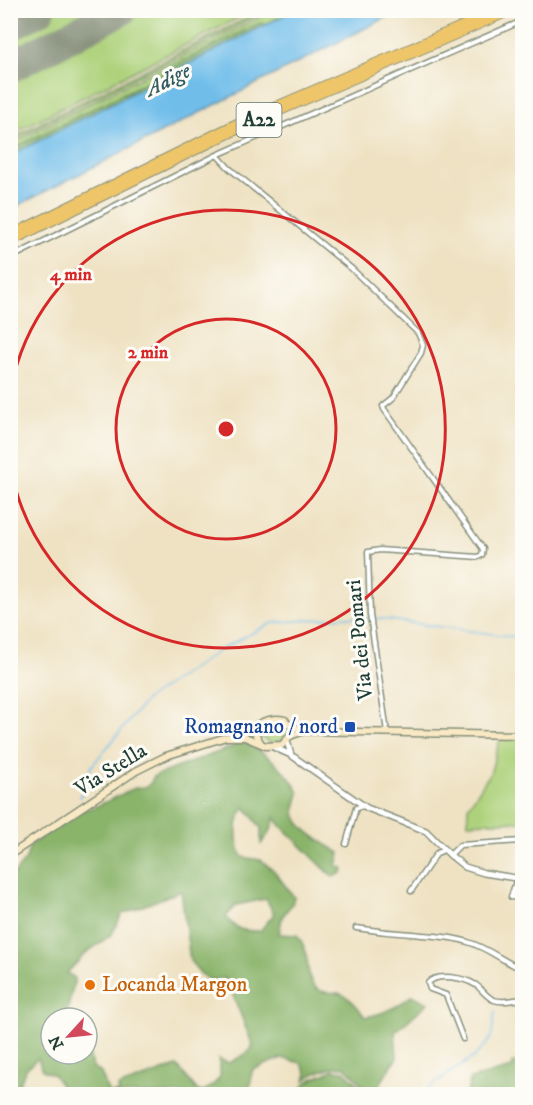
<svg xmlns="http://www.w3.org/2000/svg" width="533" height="1105" viewBox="0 0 533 1105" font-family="'IM FELL DW Pica',serif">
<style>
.green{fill:#aed27b;stroke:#668858;stroke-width:1.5}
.forest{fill:#8ab46b;stroke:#547850;stroke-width:1.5;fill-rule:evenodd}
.water{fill:#70bdea;stroke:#487d8f;stroke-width:1.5}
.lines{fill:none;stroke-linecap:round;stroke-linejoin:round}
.stream{stroke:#70bdea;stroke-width:1.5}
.taxiway{stroke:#87907c;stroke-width:12}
.runway{stroke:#87907c;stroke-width:32}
.minor-casing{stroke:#87907c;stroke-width:7}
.tertiary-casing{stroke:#87907c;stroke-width:8}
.secondary-casing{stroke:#87907c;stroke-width:9}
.motorway-casing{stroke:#87907c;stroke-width:10}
.minor{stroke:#fff;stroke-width:4}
.tertiary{stroke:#fff;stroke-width:5}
.secondary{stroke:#f8e8c3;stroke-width:6}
.motorway{stroke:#eec569;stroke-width:8}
.ring{fill:none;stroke:#d62828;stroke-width:3}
.transit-dot{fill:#1a4fb4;stroke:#fdfcf7;stroke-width:2}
.food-dot{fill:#e8710a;stroke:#fdfcf7;stroke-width:2}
.labels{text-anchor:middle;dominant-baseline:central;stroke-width:6;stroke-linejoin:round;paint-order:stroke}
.shield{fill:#fdfcf7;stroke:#62766e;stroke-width:1.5}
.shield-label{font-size:20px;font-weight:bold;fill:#1f3d34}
.street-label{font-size:21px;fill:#1f3d34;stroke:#fdfcf7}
.transit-label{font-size:21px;fill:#164399;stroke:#fdfcf7;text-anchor:end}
.food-label{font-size:21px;fill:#c56008;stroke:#fdfcf7;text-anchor:start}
.water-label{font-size:22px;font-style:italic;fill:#335d62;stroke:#fdfcf7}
.centre{fill:#d62828;stroke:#fdfcf7;stroke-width:3}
.ring-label{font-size:18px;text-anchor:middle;font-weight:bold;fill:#d62828;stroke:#fdfcf7;stroke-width:6;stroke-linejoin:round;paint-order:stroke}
</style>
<rect width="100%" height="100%" fill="#fdfcf7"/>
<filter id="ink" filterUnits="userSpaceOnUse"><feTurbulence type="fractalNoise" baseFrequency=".0167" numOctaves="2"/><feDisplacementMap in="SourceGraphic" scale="12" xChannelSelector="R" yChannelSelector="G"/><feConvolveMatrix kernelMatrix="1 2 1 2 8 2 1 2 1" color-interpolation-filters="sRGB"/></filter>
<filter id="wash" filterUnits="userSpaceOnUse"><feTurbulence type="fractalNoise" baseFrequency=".008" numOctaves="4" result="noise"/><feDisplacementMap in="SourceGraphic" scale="24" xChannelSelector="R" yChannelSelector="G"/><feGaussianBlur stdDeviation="1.35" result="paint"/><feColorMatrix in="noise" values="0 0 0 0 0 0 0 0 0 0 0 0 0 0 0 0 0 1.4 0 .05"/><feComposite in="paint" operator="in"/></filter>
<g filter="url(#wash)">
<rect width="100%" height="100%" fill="#efe2c3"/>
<path class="green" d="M11,10H97V11L24,46C7,41 10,25 11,10Z
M145,11H252L11,134V79Z
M260,11H266L11,141V138Z
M272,11H292L11,155V144Z
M265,722C276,722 287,721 287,735L283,741L271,743L261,738L259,730Z
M500,739H522V821L468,823V807L490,774Z"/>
<path class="forest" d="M262,23L264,25L11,155V150L14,148L152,79L170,68L257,24Z
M239,741C261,747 290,773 299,793C298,799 294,807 295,812C296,829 327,845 340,853L337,866L343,868L342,873L333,877L280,825L275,817L271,830L261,844V828L245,807C234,820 235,841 242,857L261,860L274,871L294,897L292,904L282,917L279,934L297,935C312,953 304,976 315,987C322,995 333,991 341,994C352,998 358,1008 365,1017C384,1014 397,1007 412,995L428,1003L395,1032L397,1057L376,1090L364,1086L345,1067C332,1066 315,1071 305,1080L307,1073L301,1063L282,1058L252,1070L250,1087L237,1094H66L54,1075L42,1070L38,1058L26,1069L15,1094H11V878L26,859L30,845L82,810L95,807L135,788L145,787L150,784L154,776L232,747ZM181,891L190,961L201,974L210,980L224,978L229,985L253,1046L246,1054L229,1063L218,1059C224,1080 219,1080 203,1092L198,1091L177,1066L118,1087L119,1092L109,1094L101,1073L92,1066L87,1043V1054H51V1018H68L66,1016L75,978L67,973L85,954L112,934L122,914ZM266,899L274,914L260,931C243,931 237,931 226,917L236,905Z
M522,1060V1094H467L470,1079L512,1068L513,1063Z
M333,1070L344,1071L363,1089L374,1093L372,1094H299C305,1077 319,1078 333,1070Z"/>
<path class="water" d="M292,11H399L11,209V155Z"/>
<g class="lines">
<path class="stream" d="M80,797L91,767L147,699L223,648L272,623L344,617L375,618L522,638
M299,1090L302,1094
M423,1094L436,1082L474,1057L489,1041L492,1034L495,1011"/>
<path class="taxiway" d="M10,51L13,56L20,60L33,55"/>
<path class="runway" d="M10,25L39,10
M10,67L121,10"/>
</g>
</g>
<g filter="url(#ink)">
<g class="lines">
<defs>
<path id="minor" d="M217,155L229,168L352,269L418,333L423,345L421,353L393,398L383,406L384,409L483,549L482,555L478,557L380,550L368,552L370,615L387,732
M10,258L217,155L522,21
M346,844L356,808L363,806
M450,855L460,845L522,841
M517,878L511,897L522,899
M411,891L437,853L444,850
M356,928C375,931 394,933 412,934C431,936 450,936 468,942C488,948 504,962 522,969
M463,1039L446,995L430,989L428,983C437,972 465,978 476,985C483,990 486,997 494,1000C503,1003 514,1000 522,999"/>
<path id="tertiary" d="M287,741L291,755
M271,746L291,755L367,808L426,831L450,855L465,867L484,873L522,879"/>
<path id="secondary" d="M257,725L256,735L260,742
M238,736C254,728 266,715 285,720L288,724L304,731
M10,855L136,771L166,756L226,737H245L266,746L282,745L290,736L304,731L522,735"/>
<path id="motorway" d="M10,235L237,123L498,10
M10,242L241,128L513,10"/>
</defs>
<use href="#minor" class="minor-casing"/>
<use href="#tertiary" class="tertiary-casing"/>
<use href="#secondary" class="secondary-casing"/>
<use href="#motorway" class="motorway-casing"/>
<use href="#minor" class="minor"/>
<use href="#tertiary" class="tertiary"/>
<use href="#secondary" class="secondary"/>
<use href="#motorway" class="motorway"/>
</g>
</g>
<g class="ring">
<circle cx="226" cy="429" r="110"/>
<path d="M11 389A219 219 0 1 1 11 469"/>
</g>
<rect class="transit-dot" x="344" y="721" width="12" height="12" rx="3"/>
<circle class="food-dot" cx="90" cy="985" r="6"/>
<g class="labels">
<rect class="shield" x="236.5" y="103" width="45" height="34" rx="4.5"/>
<g class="shield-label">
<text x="259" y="120">A22</text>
</g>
<g class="street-label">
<text transform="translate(360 640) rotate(-96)">Via dei Pomari</text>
<text transform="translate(111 770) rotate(-32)">Via Stella</text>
</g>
<g class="transit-label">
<text x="338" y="727">Romagnano / nord</text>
</g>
<g class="food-label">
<text x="102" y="985">Locanda Margon</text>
</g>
<g class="water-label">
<text transform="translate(168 80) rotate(-27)">Adige</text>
</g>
</g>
<circle cx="226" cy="429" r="9" class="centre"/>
<g class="ring-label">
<text x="71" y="280">4 min</text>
<text x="148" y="358">2 min</text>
</g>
<rect width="533" height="1105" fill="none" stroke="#fdfcf7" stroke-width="36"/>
<g transform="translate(69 1036) rotate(243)"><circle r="28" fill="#fdfcf7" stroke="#a4b0a9" stroke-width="1.5"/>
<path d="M0-4.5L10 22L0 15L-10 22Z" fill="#d1495b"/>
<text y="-9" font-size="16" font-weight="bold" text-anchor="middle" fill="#1f3d34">N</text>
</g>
</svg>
